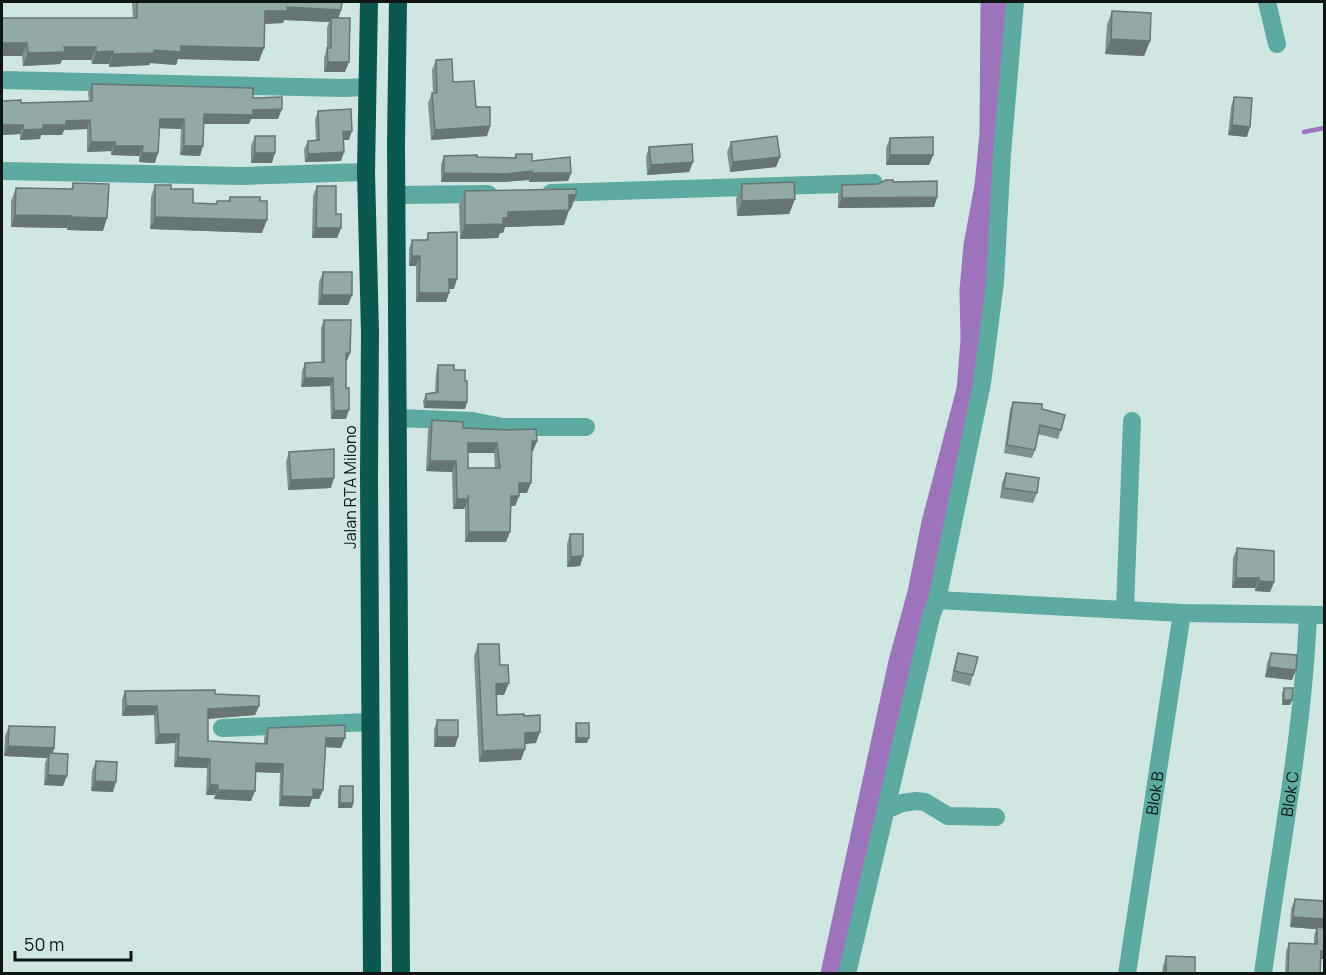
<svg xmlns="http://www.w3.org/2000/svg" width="1326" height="975" viewBox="0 0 1326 975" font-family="Manrope,sans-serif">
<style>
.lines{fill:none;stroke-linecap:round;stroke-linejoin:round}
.stream{stroke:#9d74bc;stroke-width:4.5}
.river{stroke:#9d74bc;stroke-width:27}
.street{stroke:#5daaa0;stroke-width:18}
.highway{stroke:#0b5850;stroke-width:18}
.wall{fill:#7e918e;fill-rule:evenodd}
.shaded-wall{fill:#677674}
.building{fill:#93a9a5;stroke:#677674;stroke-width:1.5;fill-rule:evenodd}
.labels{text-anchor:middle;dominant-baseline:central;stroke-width:6;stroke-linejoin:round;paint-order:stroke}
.street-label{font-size:16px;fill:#0e1615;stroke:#cfe6e2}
</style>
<rect width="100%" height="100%" fill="#cfe6e2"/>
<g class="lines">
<path class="stream" d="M1304,132L1324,128"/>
<path class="river" d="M834,974L902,662L921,593L935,523L970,390L974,340L973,290L977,246L988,186L993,134L994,2"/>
<g class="street">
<path d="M1267,2L1277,44"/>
<path d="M2,80L344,88L367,87"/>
<path d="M2,171L242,176L366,172"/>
<path d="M551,193L874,183"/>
<path d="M396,195L488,194"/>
<path d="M398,418L472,421L503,427H586"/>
<path d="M937,600L1182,613L1324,615"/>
<path d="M1125,609L1132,421"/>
<path d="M222,728L370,722"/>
<path d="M886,810L902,803L916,801L925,802L948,816L996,817"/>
<path d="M847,974L931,617L937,600L982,383L995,282L1002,154L1015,2"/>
<path id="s1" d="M1127,974L1182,613"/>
<path id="s2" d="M1263,974C1279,854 1303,735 1308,615"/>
</g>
<path class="highway" d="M369,2L366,172L370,333L369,476L372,974
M398,2L396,143L401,974"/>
</g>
<path class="wall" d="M132,2H342L341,10L338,18L345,72H324V58L327,48V28L329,22L284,20L283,23L265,24L259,61L178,59L176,65L150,63V65L109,67V64H92L91,60H62L60,64L23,66L22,56H2V18H133Z
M1112,11L1150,41L1144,56L1105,54L1107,25Z
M436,60L490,126L487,136L431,140L428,103L432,93H433L432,70Z
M92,84L253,98L278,119H251L249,124H204L200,156L180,155L181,129L159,128L155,163L139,162V156L111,155V151L87,152V129L64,130L62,135H41L40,139L20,140V134L2,135V101L21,103L89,101L88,93Z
M1234,97L1247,137L1228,135L1231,107Z
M318,111L349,140H344L341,161L305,162L304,149L308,141L316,140L315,120Z
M255,136L272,163H251V146Z
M890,138L933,155L929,165H886V148Z
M731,142L780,157L776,167L730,172L727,152Z
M649,147L693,162L689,172L647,175L646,157Z
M516,154L532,161L571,173L568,181L529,182V180L502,182H441V165L444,156L514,158Z
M893,182L937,197L934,207L838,208V195L842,185L878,184Z
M73,183L103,231L67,230V228L11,227V201L16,188L71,189Z
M742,184L795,199L789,214L737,216L736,199Z
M155,185L171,189L193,203L216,204L217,201H228L230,197L262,233L150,229L151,197Z
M317,186L336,214L341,228L337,238H312L313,196Z
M465,191L571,209H569L564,225L505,227L503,233H500L498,238L460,239L459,205Z
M428,233L454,289H449L446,302H416V266H409V249L412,240H426Z
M323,272L352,295L348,305H318L319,282Z
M324,320L347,361H346V419H331L330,386L301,387L302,371L305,363L321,362V328Z
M438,365L454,370L465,381L467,402L465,409L424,408L423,401L426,394L435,393L436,373Z
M1013,402L1061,430L1058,439L1038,434L1035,450L1032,458L1004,453L1010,410Z
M432,420L463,428L537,441L533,451H532L527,493H519V496L515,506H510L506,542H465V508L464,509H453L452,472L426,471L428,430ZM468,453H494L495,468H468Z
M289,452L331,488L288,490L286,462Z
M1006,473L1037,493L1033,503L1000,498L1002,483Z
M570,534L583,556L580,566L567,567V544Z
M1237,548L1274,582L1270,592L1255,591V588H1232L1233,558Z
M478,644L500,665L504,695H497V715L536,743L525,744L521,760L479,762L474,656Z
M958,653L973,675L970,686L951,681L955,663Z
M1271,653L1292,680L1265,677L1267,663Z
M1284,688L1292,700L1290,705H1282V693Z
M125,691L215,694L259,706L255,715L208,719V741L264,744V738L268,728L341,748L326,747L323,790L319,799H312L309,807L279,806L280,773L255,772L251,801L214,799L215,795H206L207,768L174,767L175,743L155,744L154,715L122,716V700Z
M437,720L455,747H434V730Z
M576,723L587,743H575V728Z
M9,726L54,748L53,753L63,786L44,785L45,763L47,758L4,756L5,736Z
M96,761L113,792L91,791L92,771Z
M340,786L353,803L352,808H338V791Z
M1295,899L1324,901V959H1320V974H1285L1286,951L1289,943L1314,944V936L1316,929L1290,927L1291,909Z
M1166,956L1195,974H1162L1163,966Z"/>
<path class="shaded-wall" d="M287,7L341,10L337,23L331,18L329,22L284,20L283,23L260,24L265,11Z
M1111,39L1150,41L1144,56L1105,54Z
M2,43H27L22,56H2Z
M181,46L264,48L259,61L178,59L176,65L150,63V65L109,67L113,54L154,50Z
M64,47H96L91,60H62L60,64L23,66L28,53Z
M113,51L109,64H92L96,52Z
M328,62H349L345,72H324Z
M282,109L278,119H251L249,124H201L204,114L253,110Z
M160,119H184L181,129L156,128Z
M90,120L87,129L64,130L62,135H41L40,139L20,140L24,130L66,121Z
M2,125H23L20,134L2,135Z
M1232,125L1250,127L1247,137L1228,135Z
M490,126L487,136L431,140L435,130Z
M352,131L349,140H340L343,132Z
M91,142H115L111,151L87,152Z
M115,146H143L139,156L111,155Z
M184,146H203L200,156L180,155Z
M344,152L341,161L305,162L308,154Z
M142,153H158L155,163L139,162Z
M255,153H275L272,163H251Z
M890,155H933L929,165H886Z
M780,157L776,167L730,172L733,162Z
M693,162L689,172L647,175L651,165Z
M532,171L529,180L502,182H441L444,173Z
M532,173H571L568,181L529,182Z
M569,195H576L571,209H564Z
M937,197L934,207L838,208L842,198Z
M795,199L789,214L737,216L742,201Z
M569,210L564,225L505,227L503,233H500L498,238L460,239L465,225L503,218L508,212Z
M15,215L72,216L67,228L11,227Z
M72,217L107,218L103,231L67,230Z
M155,217L267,220L262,233L150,229Z
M316,228H341L337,238H312Z
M412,256H420L416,266H409Z
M449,279H457L454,289H446Z
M419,293H449L446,302H416Z
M322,295H352L348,305H318Z
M346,353H350L347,361H343Z
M305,378H333L330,386L301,387Z
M426,401L467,402L465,409L424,408Z
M349,410L346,419H331L334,411Z
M532,441H537L533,451H528Z
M468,443H497L494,453H464Z
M430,461H456L452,472L426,471Z
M334,478L331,488L288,490L291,480Z
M519,483H531L527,493H515Z
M511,496H519L515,506H507Z
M457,499H468L464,509H453Z
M469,532H510L506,542H465Z
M583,556L580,566L567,567L571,557Z
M1236,578H1259L1255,588H1232Z
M1259,581L1274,582L1270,592L1255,591Z
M1269,667L1296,670L1292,680L1265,677Z
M509,683L504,695H492L496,684Z
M1284,700H1292L1290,705H1282Z
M126,706H157L154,715L122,716Z
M259,706L255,715L205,719L208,709Z
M540,732L536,743L520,744L525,733Z
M159,734H179L175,743L155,744Z
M437,737H458L455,747H434Z
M326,738H345L341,748L323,747Z
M577,738H589L587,743H575Z
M8,746L54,748L51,759L49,753L47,758L4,756Z
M525,749L521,760L479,762L483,751Z
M178,757L210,759L207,768L174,767Z
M256,763L283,764L280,773L252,772Z
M48,775L67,776L63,786L44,785Z
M95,781L116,782L113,792L91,791Z
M210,785H218L215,795H206Z
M313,789L323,790L319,799H312L309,807L279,806L282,796Z
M218,790L255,791L251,801L214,799Z
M340,803H353L352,808H338Z
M1293,917L1324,919V930L1290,927Z
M1321,951H1324V959H1318Z"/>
<path class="building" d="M137,2H342L341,10L287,7V11H265L264,48L181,46V52L154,50V53L113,54V51L96,52V47H64L65,52L28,53L27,43H2V18H137Z
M1112,11L1151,13L1150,41L1111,39Z
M331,18H350L349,62H328L327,48H331Z
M452,59L453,82L474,81L476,107H490V126L435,130L432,93H437L436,60Z
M92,84L253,88V98L282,97V109L253,110V115L204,114L203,146H184V119H160L158,153H142L143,146H115V142H91L90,120L66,121V125H43V129L24,130L23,125H2V101L21,100V103L92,101Z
M1234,97L1252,98L1250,127L1232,125Z
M351,109L352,131L343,132L344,152L308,154V141L319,140L318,111Z
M255,136H275V153H255Z
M777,136L780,157L733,162L731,142Z
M933,137V155H890V138Z
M692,144L693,162L651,165L649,147Z
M516,154H532V161L570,157L571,173H532V171L505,174L444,173V156L477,155V157L516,158Z
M886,180H893V182L937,181V197L842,198V185L878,184Z
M794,182L795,199L742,201V184Z
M73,183L109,184L107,218L72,217V216L15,215L16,188L73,189Z
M155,185H171V189H193V203L217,204V201H230V197H260V201H267V220L155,217Z
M317,186H336V214H341V228H316Z
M576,189V195H569V210L508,212V218H503V224L465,225V191Z
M457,232V279H449V293H419L420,256H412V240H428V233Z
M323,272H352V295H322Z
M324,320H351L350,353H346V388H349V410L334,411L333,378H305V363L324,362Z
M438,365H454V370H465V381H467V402L426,401V394L438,392Z
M1013,402L1042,404V409L1065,415L1061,430L1040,425L1035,450L1007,445Z
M432,420L463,422V428L508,430L536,429L537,441H532L531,483H519V496H511L510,532H469L468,495V499H457L456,461H430ZM468,443H497L500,468H468Z
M334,449V478L291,480L289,452Z
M1006,473L1039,478L1037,493L1004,488Z
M570,534H583V556L571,557Z
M1237,548L1274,551V582L1259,581V578H1236Z
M478,644H499L500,665H508L509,683L496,684L497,715L524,714V716L540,715V732L525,733V749L483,751Z
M958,653L978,657L973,675L954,671Z
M1271,653L1297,655L1296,670L1269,667Z
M1284,688H1293L1292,700H1284Z
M215,690V694L259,696V706L208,709V741L267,744L268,728L345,725V738H326L323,790L313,789V797L282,796L283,764L256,763L255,791L218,790V785H210V759L178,757L179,734H159L157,706H126L125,691Z
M437,720H458V737H437Z
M576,723H589V738H577Z
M9,726L55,727L54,748L8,746Z
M49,753L68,754L67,776L48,775Z
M96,761L117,762L116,782L95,781Z
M340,786H353V803H340Z
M1295,899L1324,901V919L1293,917Z
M1317,927L1324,928V951H1321L1320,974H1288L1289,943L1317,944Z
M1166,956L1195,957V974H1166Z"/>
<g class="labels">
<g class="street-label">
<text transform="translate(350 487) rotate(-90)">Jalan RTA Milono</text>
<text stroke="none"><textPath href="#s1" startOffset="183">Blok B</textPath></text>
<text stroke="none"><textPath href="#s2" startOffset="182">Blok C</textPath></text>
</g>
</g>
<rect width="1326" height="975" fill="none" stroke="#0e1615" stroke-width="6"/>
<path d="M15 951v9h116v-9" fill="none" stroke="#0e1615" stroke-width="3"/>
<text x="24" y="951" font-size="18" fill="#0e1615" stroke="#cfe6e2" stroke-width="4.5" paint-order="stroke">50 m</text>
</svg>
